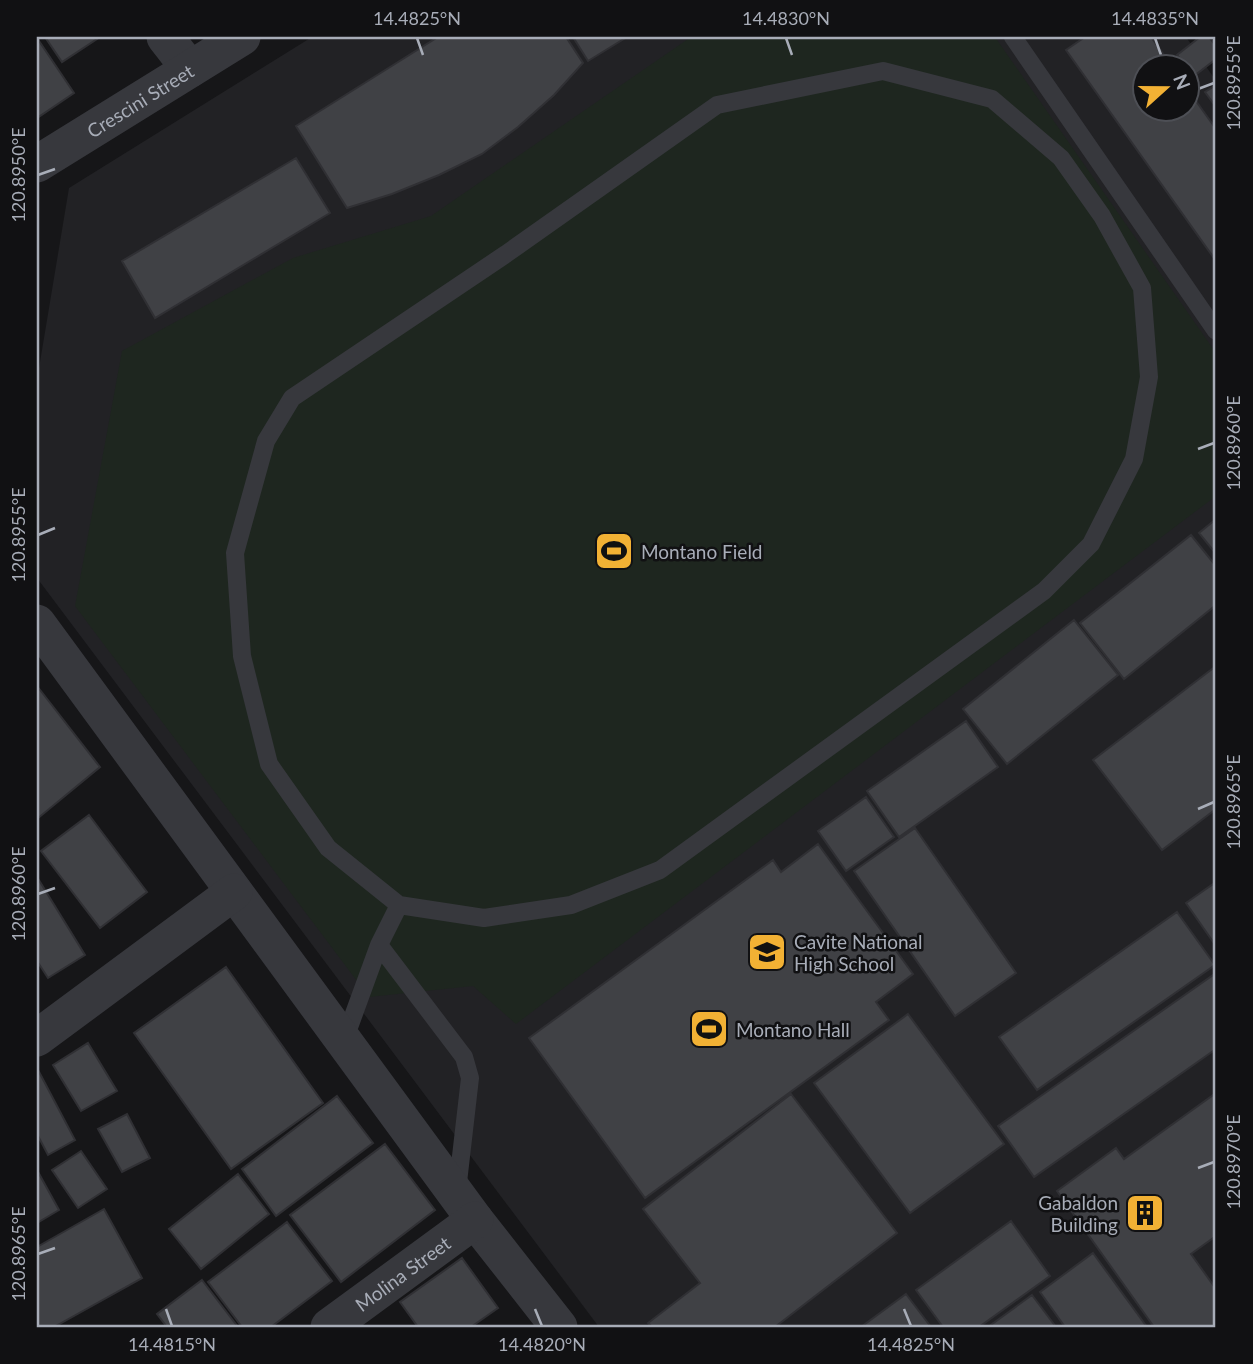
<svg xmlns="http://www.w3.org/2000/svg" width="1253" height="1364" viewBox="0 0 1253 1364" font-family="Lato,sans-serif">
<style>
.built{fill:#222225;fill-rule:evenodd}
.green{fill:#1e261f}
.building{fill:#404145;stroke:#303034;stroke-width:2}
.lines{fill:none;stroke-linecap:round;stroke-linejoin:round}
.service{stroke:#37383d;stroke-width:18}
.minor{stroke:#37383d;stroke-width:37}
.ticks{fill:none;stroke:#a8adb8;stroke-width:2.5}
.labels{text-anchor:middle;dominant-baseline:central;stroke-width:5;stroke-linejoin:round;paint-order:stroke}
.street-label{font-size:19px;fill:#a8adb8;stroke:#111113}
.poi-label{font-size:19px;fill:#a8adb8;stroke:#111113;text-anchor:start}
.neatline{fill:none;stroke:#a8adb8;stroke-width:2.5}
.ticks-label{font-size:18px;text-anchor:middle;fill:#a8adb8}
</style>
<rect width="100%" height="100%" fill="#161618"/>
<path class="built" d="M312,37H1186L1216,81V1327H599L37,578V380L69,188ZM1144,66H1186V108H1144Z"/>
<path class="green" d="M691,37H995L1216,353V496L516,1024L473,986L369,997L75,606L122,351L293,258L431,216Z"/>
<path class="building" d="M45,37H100L62,62Z
M438,37H566L583,63L554,95L518,127L482,154L439,175L392,194L347,208L296,126Z
M573,37H627L588,61Z
M1085,37H1151L1172,66H1144V108H1186V87L1216,129V261L1066,50Z
M1200,37H1209L1216,46V59L1194,76L1177,55Z
M37,38L74,93L37,118Z
M1216,85V107L1205,92Z
M296,158L330,213L155,318L122,261Z
M1216,519V554L1199,533Z
M1191,535L1216,566V605L1124,679L1080,623Z
M1074,620L1118,675L1007,764L963,709Z
M1216,666V809L1162,850L1093,760Z
M37,686L100,767L37,819Z
M966,721L998,767L899,837L867,791Z
M866,797L894,837L846,871L818,831Z
M89,815L147,892L100,928L41,851Z
M915,828L1016,973L955,1016L854,871Z
M818,844L913,974L876,1002L889,1020L645,1198L529,1038L773,860L781,872Z
M37,877L85,955L48,978L37,961Z
M1216,882V946L1186,903Z
M1177,912L1215,965L1037,1090L999,1037Z
M226,967L323,1103L231,1169L134,1033Z
M1216,973V1049L1034,1177L998,1126Z
M908,1014L1004,1144L910,1213L814,1083Z
M88,1043L117,1091L81,1111L53,1065Z
M37,1068L75,1140L48,1155L37,1134Z
M1216,1093V1236L1191,1254L1216,1289V1327H1154L1057,1191L1116,1148L1124,1159Z
M791,1094L897,1233L775,1327H652L648,1323L700,1283L643,1209Z
M337,1096L373,1143L276,1216L242,1169Z
M127,1114L150,1158L122,1172L98,1129Z
M385,1144L435,1210L341,1282L290,1215Z
M81,1151L107,1189L78,1208L52,1170Z
M37,1170L59,1210L37,1223Z
M238,1174L269,1214L201,1269L169,1229Z
M104,1209L142,1278L54,1327H37V1247Z
M1011,1221L1050,1276L979,1327H943L916,1290Z
M287,1222L332,1281L271,1327H242L208,1282Z
M1093,1253L1147,1327H1065L1040,1292Z
M462,1258L498,1308L471,1327H418L400,1302Z
M202,1280L238,1327H167L157,1314Z
M906,1294L931,1327H861Z
M1032,1295L1056,1327H988Z"/>
<g class="lines">
<path class="service" d="M1013,37L1216,331
M883,71L992,99L1061,158L1102,216L1142,288L1149,377L1134,459L1091,544L1044,591L660,870L571,905L484,918L399,905L328,848L269,764L242,656L235,553L266,441L292,398L506,254L717,105Z
M379,945L464,1057L470,1078L457,1191
M344,1041L379,945L399,905"/>
<g class="minor">
<path d="M165,37L190,69"/>
<path id="s1" d="M37,164L242,37"/>
<path d="M37,623L475,1220L559,1327"/>
<path d="M37,1038L234,892"/>
<path id="s2" d="M329,1327L475,1220"/>
</g>
</g>
<path class="ticks" d="M417,38L423,55M786,38L792,55M1155,38L1161,55M1198,89L1214,83M38,175L55,169M1198,449L1214,443M38,535L55,528M1198,809L1214,802M38,894L55,888M1198,1168L1214,1162M38,1254L55,1248M166,1309L172,1326M535,1309L542,1326M904,1309L911,1326"/>
<defs>
<symbol id="stadium-square" viewBox="-11 -11 22 22"><rect x="-9" y="-9" width="18" height="18" rx="4" fill="#f2b134" stroke="#111113"/><path d="M0-5a6.5 5 0 1 0 0 10a6.5 5 0 1 0 0-10ZM-3.5-1.8h7v3.6h-7Z" fill="#111"/></symbol>
<symbol id="school-square" viewBox="-11 -11 22 22"><rect x="-9" y="-9" width="18" height="18" rx="4" fill="#f2b134" stroke="#111113"/><path d="M0-5L7-2L0 1L-7-2ZM-4 1L0 2.5L4 1V4Q0 6-4 4Z" fill="#111"/></symbol>
<symbol id="building-square" viewBox="-11 -11 22 22"><rect x="-9" y="-9" width="18" height="18" rx="4" fill="#f2b134" stroke="#111113"/><path d="M-4-6H4V6H1V3H-1V6H-4ZM-2.5-4.3h1.7v1.8h-1.7ZM.8-4.3h1.7v1.8H.8ZM-2.5-1h1.7V.8h-1.7ZM.8-1h1.7V.8H.8Z" fill="#111"/></symbol>
</defs>
<g fill-rule="evenodd">
<use href="#stadium-square" x="592" y="529" width="44" height="44"/>
<use href="#school-square" x="745" y="930" width="44" height="44"/>
<use href="#stadium-square" x="687" y="1007" width="44" height="44"/>
<use href="#building-square" x="1123" y="1191" width="44" height="44"/>
</g>
<g class="labels">
<g class="street-label">
<text stroke="none"><textPath href="#s1" startOffset="121">Crescini Street</textPath></text>
<text stroke="none"><textPath href="#s2" startOffset="91">Molina Street</textPath></text>
</g>
<g class="poi-label">
<text x="641" y="551">Montano Field</text>
<text x="794" y="941">Cavite National<tspan x="794" dy="22">High School</tspan></text>
<text x="736" y="1029">Montano Hall</text>
<text x="1118" y="1202" text-anchor="end">Gabaldon<tspan x="1118" dy="22">Building</tspan></text>
</g>
</g>
<rect width="1253" height="1364" fill="none" stroke="#111113" stroke-width="77"/>
<g transform="translate(1166 88) rotate(69)"><circle r="33" fill="#111113" stroke="#4d4f55" stroke-width="2"/>
<path d="M0-5L12 26L0 18L-12 26Z" fill="#f2b134"/>
<text y="-10" font-size="19" font-weight="bold" text-anchor="middle" fill="#a8adb8">N</text>
</g>
<rect x="38" y="38" width="1176" height="1288" class="neatline"/>
<g class="ticks-label">
<text x="417" y="25">14.4825°N</text>
<text x="786" y="25">14.4830°N</text>
<text x="1155" y="25">14.4835°N</text>
<text transform="translate(1234 83) rotate(-90)" y="6">120.8955°E</text>
<text transform="translate(19 175) rotate(-90)" y="6">120.8950°E</text>
<text transform="translate(1234 443) rotate(-90)" y="6">120.8960°E</text>
<text transform="translate(19 535) rotate(-90)" y="6">120.8955°E</text>
<text transform="translate(1234 802) rotate(-90)" y="6">120.8965°E</text>
<text transform="translate(19 894) rotate(-90)" y="6">120.8960°E</text>
<text transform="translate(1234 1162) rotate(-90)" y="6">120.8970°E</text>
<text transform="translate(19 1254) rotate(-90)" y="6">120.8965°E</text>
<text x="172" y="1351">14.4815°N</text>
<text x="542" y="1351">14.4820°N</text>
<text x="911" y="1351">14.4825°N</text>
</g>
</svg>
